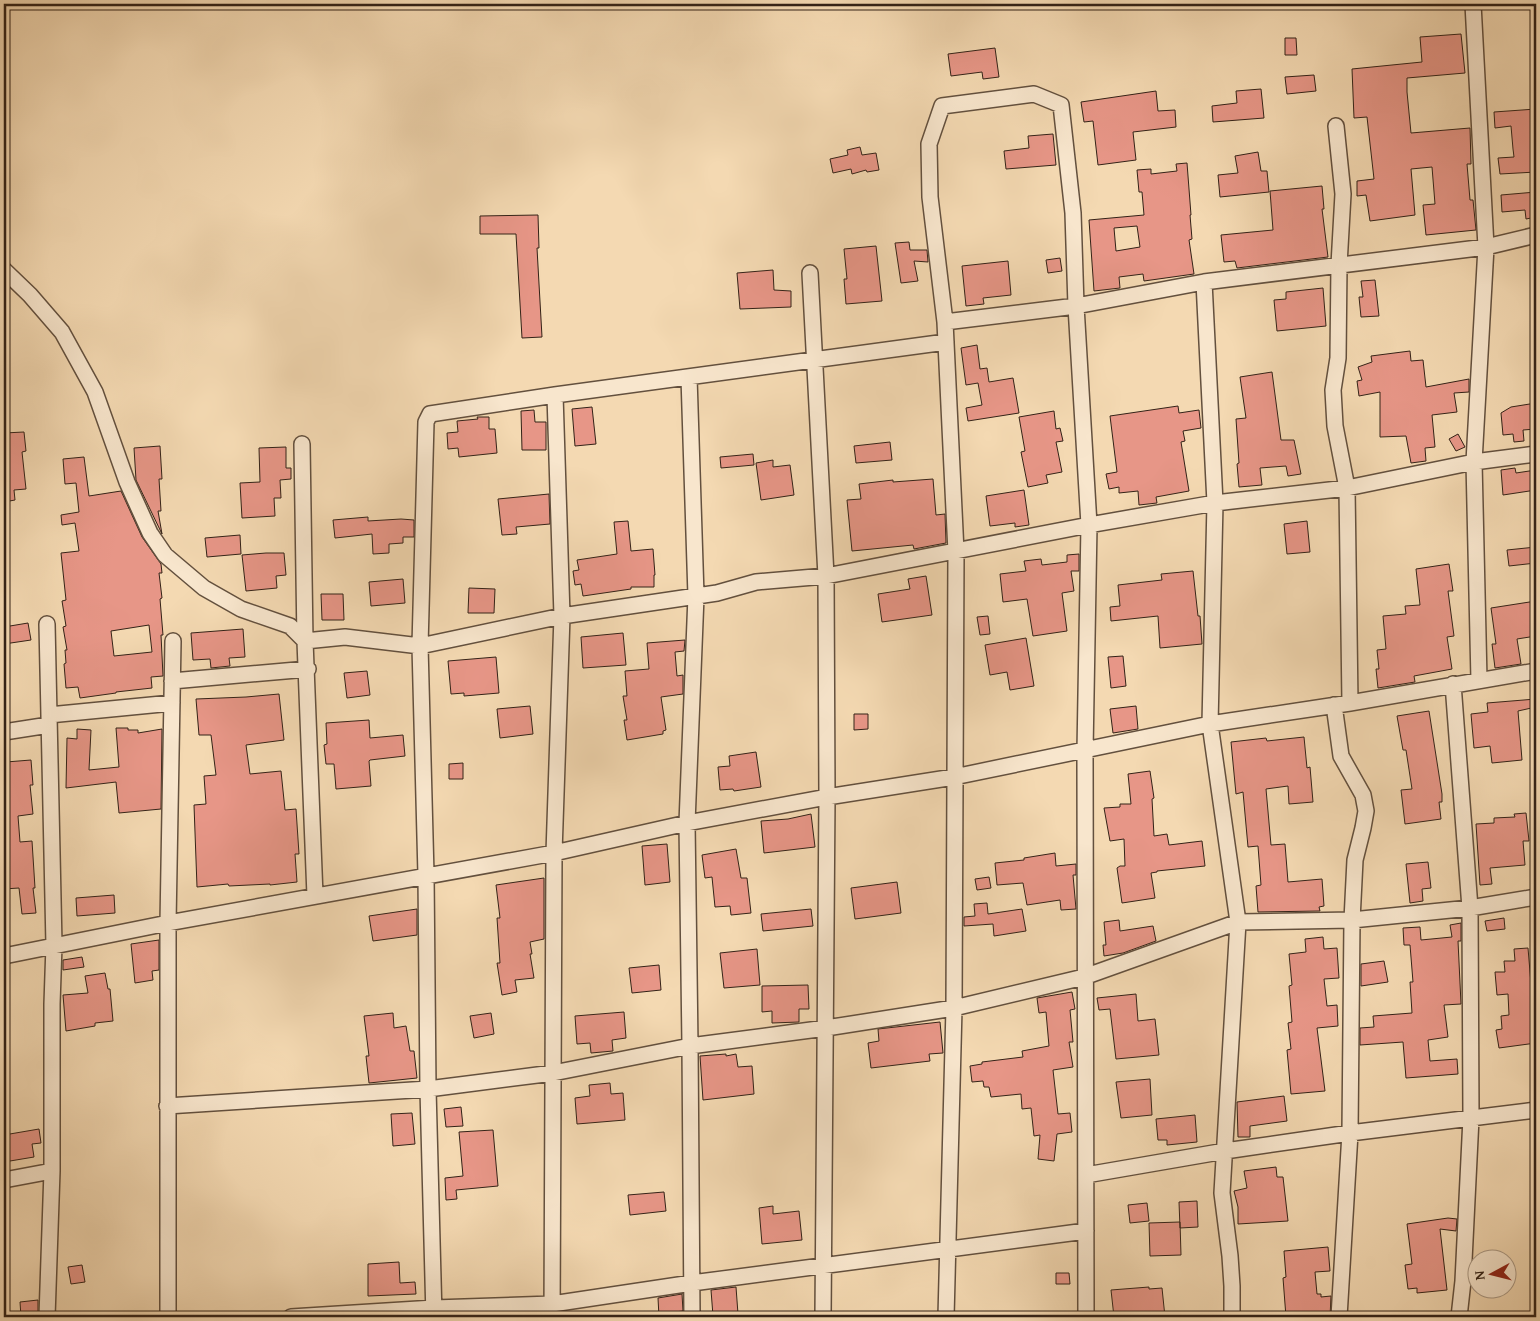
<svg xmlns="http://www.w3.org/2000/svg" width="1540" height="1321" viewBox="0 0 1540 1321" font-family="'Gentium Book Plus',serif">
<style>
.building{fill:#e79687;stroke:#332217;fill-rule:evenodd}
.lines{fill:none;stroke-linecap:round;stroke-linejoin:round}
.street-casing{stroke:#63503e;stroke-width:18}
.street{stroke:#f8e6cd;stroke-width:15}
</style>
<rect width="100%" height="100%" fill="#f4d9b2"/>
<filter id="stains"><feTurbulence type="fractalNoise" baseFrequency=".004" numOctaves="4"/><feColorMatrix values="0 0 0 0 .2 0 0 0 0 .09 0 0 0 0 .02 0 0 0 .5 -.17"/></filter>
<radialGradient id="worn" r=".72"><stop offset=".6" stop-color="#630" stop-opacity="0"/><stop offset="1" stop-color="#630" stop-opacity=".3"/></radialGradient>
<path class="building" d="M1461,34L1465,73L1407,78V92L1411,133L1470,128L1471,164H1467L1470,200H1473L1476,230L1426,235L1423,205L1435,204L1432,167L1411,169L1415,215L1370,221L1366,195L1357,196V181L1374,179L1367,117L1354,118L1352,69L1422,62L1420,37Z
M1285,38H1296L1297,55H1285Z
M995,48L999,77L983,79L982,72L951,76L948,54Z
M1314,75L1316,91L1287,94L1285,77Z
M1261,89L1264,118L1213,122L1212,106L1237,103L1236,91Z
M1156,91L1158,111L1175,110L1176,127L1133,132L1136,160L1098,165L1093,121L1084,122L1081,102Z
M1536,109V172L1500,174L1498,158L1514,157L1513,149L1511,126L1495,128L1494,112Z
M1053,134L1056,165L1006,169L1004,151L1029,148L1028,136Z
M860,147L862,155L876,153L879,170L867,172L866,170L852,174L851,169L833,173L830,159L848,155L847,150Z
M1258,152L1261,171H1267L1269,192L1220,197L1218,175L1238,173L1235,156Z
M1187,163L1191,215H1190L1192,239L1189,240L1194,274L1144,281L1143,274L1119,277L1120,288L1094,291L1089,220L1144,215L1142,192H1139L1137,170L1151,169V174L1177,171L1176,164ZM1137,226L1140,247L1116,251L1114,228Z
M1322,186L1324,209H1322L1328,257L1237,268L1235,261L1224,262L1221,235L1273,230L1270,191Z
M1536,192V217L1526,219L1525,210L1502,212L1501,195Z
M538,215L539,248H537L542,337L522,338L516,234H480V216Z
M909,242L910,250H927L928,262L914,261L918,281L901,283L895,243Z
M876,246L882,301L846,304L844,279H847L844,249Z
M1060,258L1062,271L1048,273L1046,260Z
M1008,261L1011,295L983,298L984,304L966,306L962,266Z
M773,270L774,290L791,291V307L740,309L737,273Z
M1375,280L1379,316L1361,317L1359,297H1363L1361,281Z
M1323,288L1326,326L1277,331L1274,300L1286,299V292Z
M977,345L980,369L987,368L989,382L1013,378L1019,413L968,421L966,408L982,405L978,383L966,385L961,348Z
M1410,351L1411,361L1423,360L1426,387L1469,379V392L1454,393L1457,412L1432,415L1435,447L1425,448L1426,461L1411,463L1406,436L1380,437V392L1359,396L1357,381L1362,380L1358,367L1372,362L1371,356Z
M1272,372L1281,440H1294L1301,474L1288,476L1286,466L1260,468L1262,485L1239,487L1237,464L1239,463L1236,419L1246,418L1240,377Z
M1536,403V429L1523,430L1524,441L1514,442L1513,434L1503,435L1501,413L1511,407Z
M1178,406L1179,413L1199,410L1201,428L1183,431L1185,441L1181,442L1189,491L1156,497L1157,503L1139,505L1138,491L1119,493V487L1109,489L1106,474L1117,472L1110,416Z
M592,407L596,444L575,446L572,409Z
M534,410L535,422H546V450H522L521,411Z
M1054,411L1056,429L1060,428L1063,441L1056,442L1062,472L1046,475L1048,483L1028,487L1021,452L1025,451L1019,417Z
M477,417H489V429H495L497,453L459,457L458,448L448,449L447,433L458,432L457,421L478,419Z
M24,432L26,451L22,452L26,489L14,490L15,500L4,502V433Z
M1458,434L1465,447L1456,451L1449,439Z
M890,442L892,460L856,463L854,446Z
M160,446L162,479H159L161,511H158L162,534L136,480L134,448Z
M286,447V468H291V479L280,480L281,498H274L275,516L242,518L240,483L260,482L259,448Z
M753,454L754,465L721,468L720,457Z
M84,457L89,496L121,491L142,537L161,564L162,573H159L162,598L160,599L163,635H161L163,676L151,677L152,688L116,692V693L80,698L78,687L66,688L64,664L66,663L65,650H67L63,627L66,626L62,601L66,600L61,553L79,551L75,523L62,525L61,515L79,512L76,483L65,484L63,459ZM149,625L152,652L114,656L111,631Z
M773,460V467L790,465L794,495L761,500L756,463Z
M1515,468L1516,473L1536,470V490L1503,495L1501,470Z
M933,479L936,515L945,514L946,543L914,549L913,545L852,551L847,500L861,499L859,484L893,480V482Z
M1024,490L1029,525L1015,527V523L990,526L986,496Z
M549,494L550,524L516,527L517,534L502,535L498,499Z
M368,517V521L401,519L414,520V537H403V543L389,544V553L373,554L372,534L335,538L333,520Z
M628,521L631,551L653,549L655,575H654V587H631V589L583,596L581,584L575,585L573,571L579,570L577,560L617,554L614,522Z
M1307,521L1310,552L1287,554L1284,524Z
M240,535L241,554L207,557L205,538Z
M1536,547V563L1509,566L1507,550Z
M266,553H284L286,575L276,576L277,588L246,591L242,555Z
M1079,554V571H1071L1074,591L1062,593L1067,631L1033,636L1027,599L1003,602L1000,574L1026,571L1024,561L1041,559L1042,565L1067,562V555Z
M1449,564L1453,591H1448L1454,636L1447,637L1452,669L1414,676L1415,682L1378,688L1376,669H1379L1377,650L1386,649L1383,616L1406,614L1405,606L1420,605L1416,569Z
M1193,571L1198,616H1200L1202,644L1160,648L1158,616L1111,621L1110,607L1120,606L1118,585L1162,580L1161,574Z
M926,576L932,615L882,622L878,594L910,589L908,579Z
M403,579L405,603L371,606L369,582Z
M469,588L495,589L494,613H468Z
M321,594H343L344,620H322Z
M1536,601V636L1517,639L1521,664L1495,668L1492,644H1496L1491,608Z
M988,616L990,634L980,635L977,617Z
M28,623L31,640L4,644V627Z
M243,629L245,657L229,658L230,666L211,668L210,659L193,660L191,633Z
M623,633L626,665L583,668L581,637Z
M1026,638L1034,686L1010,690L1007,672L990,675L985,645Z
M685,640L684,651L675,652L677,676L683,675V694L661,697L666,730L663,731V734L627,740L624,720H627L623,696H627L625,671L649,669L647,643Z
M1123,656L1126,686L1111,688L1108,657Z
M496,657L499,693L464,696V693L451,694L448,661Z
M367,671L370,695L347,698L344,673Z
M279,694L284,740L246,745L250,774L281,771L285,810L296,809L299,854H295L297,882L270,885V884L229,886L228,884L197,887L194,805L206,804L204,776L216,775L211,735H199L196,699L246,697Z
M1536,699V707L1518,711L1522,760L1492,763L1490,746L1474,748L1471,714L1488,712L1487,703Z
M530,706L533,734L500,738L497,709Z
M1136,706L1138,729L1113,733L1110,709Z
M1429,711L1442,794V802H1439L1441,819L1405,824L1401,790L1412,789L1406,750H1403L1397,716Z
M854,714H868V729L854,730Z
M369,720L370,738L403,735L405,756L370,760L369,761L371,786L336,789L334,764H326L324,745L327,744L326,723Z
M116,728H128V730H138V733L162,729L161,809L119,813L116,782L66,788L67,738L77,739V729L91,730L89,770L119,767Z
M1304,737L1307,768L1310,767L1313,802L1289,804L1288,786L1266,789L1271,845L1285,844L1288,882L1322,879L1324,906L1319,907L1320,911L1258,912L1256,886L1261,885L1258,846L1248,847L1243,792L1236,794L1231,742L1266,738L1267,741Z
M756,752L761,787L734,791L733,789L720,790L718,767L730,766L729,756Z
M31,760L33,785H30L33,814L18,816L20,842L32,841L35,888H33L36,913L22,914L19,888L4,889V792L9,791L6,762Z
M463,763V779H449V764Z
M1150,771L1154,798L1152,799L1154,836L1167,834L1169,845L1202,841L1205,866L1157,871V872L1151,873L1155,898L1122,903L1117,868L1120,866H1125L1124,839L1110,841L1104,808L1120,807V804H1131L1128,774Z
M1526,813L1529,841H1523L1525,865L1490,868L1492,884L1480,885L1476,824L1494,823V818L1515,817L1514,814Z
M811,814L815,847L764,853L761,821L788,819Z
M667,844L670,882L645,885L642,846Z
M736,849L741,878H747L751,913L731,915L730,906L715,907L712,877L705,878L702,855Z
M1055,853L1056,866L1076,864V875H1073L1076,909L1061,910L1060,900L1027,905L1023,883L997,885L995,863L1024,860V858Z
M1428,862L1431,888L1422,889L1423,901L1410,903L1406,864Z
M989,877L991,888L977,890L975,879Z
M544,878V939L530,942L532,954H530L534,978L515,980L517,992L502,995L497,963H500L497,918H500L496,885Z
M897,882L901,913L855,919L851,888Z
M114,895L115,913L77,916L76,898Z
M987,903L988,914L1022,909L1026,931L994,936L993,924L964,926V917L975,916L974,904Z
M417,909V935L373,941L369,916Z
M811,909L813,926L763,931L761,914Z
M1504,918L1505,929L1487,931L1485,921Z
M1119,920L1120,931L1153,926L1156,941L1123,953L1104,956L1103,945H1106L1104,922Z
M1461,923V941H1458L1461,1004L1444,1005L1448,1037L1428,1040L1430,1061L1457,1059L1458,1074L1406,1078L1403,1042L1360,1045V1028L1374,1027L1373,1016L1412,1013L1410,982H1413L1410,945H1404L1403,928L1420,927L1421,940L1452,937L1450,925Z
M1323,937L1324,949L1337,948L1339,978L1324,979L1327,1006L1337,1005L1338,1026L1317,1028L1325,1091L1291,1094L1287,1050L1291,1049L1288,1023L1292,1022L1289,986L1292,985L1289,954L1306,952L1305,939Z
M159,940V970L152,971L153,980L135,983L131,944Z
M1528,948L1536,1043L1499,1048L1496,1030L1502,1029L1501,1016L1509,1015L1508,994L1497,995L1495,972H1505L1504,961H1515L1514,949Z
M757,949L760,985L724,988L720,953Z
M82,957L84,967L63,970V960Z
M1384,961L1388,982L1361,986V964Z
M659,965L661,990L632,993L629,968Z
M105,973L108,989H110L113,1021L95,1023V1026L66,1031L63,995L88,993L85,976Z
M808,985L809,1009H799V1022L772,1023V1011L762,1012V986Z
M1072,992L1075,1009L1070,1010L1073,1042H1069L1073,1067L1053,1070L1058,1114L1070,1113L1072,1132L1057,1134L1054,1161L1038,1159L1040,1135L1034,1136L1031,1108L1022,1109L1021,1094L991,1097L989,1087H984L983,1081L972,1082L970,1066L982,1064V1062L1023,1057L1022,1051L1049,1046L1046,1012L1039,1013L1037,998Z
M1136,994L1138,1021L1155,1019L1159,1055L1116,1059L1110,1009L1099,1010L1097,998Z
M624,1012L626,1038L612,1040L613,1051L591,1053L590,1043L577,1044L575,1016Z
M393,1013L394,1028L406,1026L410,1051H414L417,1078L369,1083L366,1056H369L364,1016Z
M491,1013L494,1034L474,1038L470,1016Z
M940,1022L943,1053L929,1054L930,1061L871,1068L868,1043L879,1041L878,1029Z
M726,1054V1056L736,1054L738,1067L752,1066L754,1094L703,1100L700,1056Z
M1150,1079L1152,1115L1121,1118L1116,1082Z
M610,1083L611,1094L623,1093L625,1120L577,1124L575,1098L590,1096L589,1085Z
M1284,1096L1287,1121L1250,1126V1137H1238L1237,1102Z
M461,1107L463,1126L446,1127L444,1109Z
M412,1113L415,1144L393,1146L391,1114Z
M1195,1115L1197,1142L1167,1145V1140H1158L1156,1119Z
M39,1129L41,1143L32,1144L34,1157L4,1162V1135Z
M493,1130L498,1186L456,1190L457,1199L446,1200L445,1178L463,1176L459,1132Z
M1276,1167L1277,1177H1283L1288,1221L1238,1224V1207L1234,1191L1247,1188L1244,1171Z
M664,1192L666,1211L630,1215L628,1195Z
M1197,1201L1198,1227L1180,1228L1179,1202Z
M1147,1203L1149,1221L1130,1223L1128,1205Z
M773,1206V1214L799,1211L802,1240L762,1244L759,1208Z
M1448,1218L1457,1219L1456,1231L1440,1229L1447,1290L1417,1293V1288L1408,1289L1405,1265L1412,1264L1407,1224Z
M1180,1222L1181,1255L1150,1256L1149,1223Z
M1328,1247L1330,1271L1315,1272L1317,1294H1321V1297L1331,1296L1330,1317H1286L1283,1278L1286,1277L1284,1251Z
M399,1262L400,1283L415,1282L416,1294L368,1296V1264Z
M82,1265L85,1282L71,1284L68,1267Z
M1056,1273H1069L1070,1284H1056Z
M736,1287L738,1314L713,1316L711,1290Z
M1149,1287V1289L1162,1288L1165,1317H1114L1111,1290Z
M682,1294L683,1311L674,1312V1317H659L658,1298Z
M38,1300V1317H21L20,1302Z"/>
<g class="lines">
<defs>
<path id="street" d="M1473,4L1486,247L1474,462L1479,680
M1336,126L1343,194L1339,265L1338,358L1333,390L1335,426L1347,488L1350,703
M4,270L30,295L62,332L95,392L127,482L150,533L165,555L204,588L241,609L290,626L305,641L345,637L420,646L562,616L717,593L756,582L826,576L1089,525L1215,503L1347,488L1474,462L1536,454
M810,273L826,576L827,797L823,1317
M1204,282L1215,503L1210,724L1238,922L1222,1193L1230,1256L1232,1286V1317
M945,322L1076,306L1073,213L1061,105L1034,94L942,106L929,144L930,197L945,322L956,552L954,1008L946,1317
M689,377L696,596L687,823L690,1046L692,1317
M302,444L305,641L315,896
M47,624L54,945L52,1004V1171L47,1317
M172,681L308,669
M1453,684L1470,908L1471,1118L1463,1281L1459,1317
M1334,705L1341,756L1363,795L1366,811L1363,828L1355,860L1352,920L1350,1133L1339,1317
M49,715L172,703
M4,732L49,725
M4,956L168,923L554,853L687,823L827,797L954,777L1210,724L1350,703L1536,671
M167,1106L428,1089L553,1073L690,1046L826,1028L954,1008L1084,977L1238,922L1352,920L1470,908L1536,897
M1086,1175L1225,1151L1350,1133L1536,1110
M4,1180L52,1171
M168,1317V923L173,641
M291,1317L434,1308L552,1304L692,1283L1086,1231
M434,1317L428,1089L426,875L420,646L426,422L430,414L555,395L946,342
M552,1317L554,853L562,616L555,395
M1086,1317L1085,751L1089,525L1076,306L1204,282L1486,247L1536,235"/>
</defs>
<use href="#street" class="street-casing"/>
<use href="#street" class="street"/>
</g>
<rect width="1540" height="1321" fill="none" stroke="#f4d9b2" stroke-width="20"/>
<rect x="5" y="5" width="1530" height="1311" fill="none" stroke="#332217" stroke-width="2.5"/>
<rect x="10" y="10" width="1520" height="1301" fill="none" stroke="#332217"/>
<g transform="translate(1492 1274) rotate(263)"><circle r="24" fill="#f8e6cd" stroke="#a99884"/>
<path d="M0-4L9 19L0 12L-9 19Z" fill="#8f2418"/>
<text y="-8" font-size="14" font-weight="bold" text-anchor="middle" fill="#332217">N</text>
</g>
<rect width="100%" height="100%" filter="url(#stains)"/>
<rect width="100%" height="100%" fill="url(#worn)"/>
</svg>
